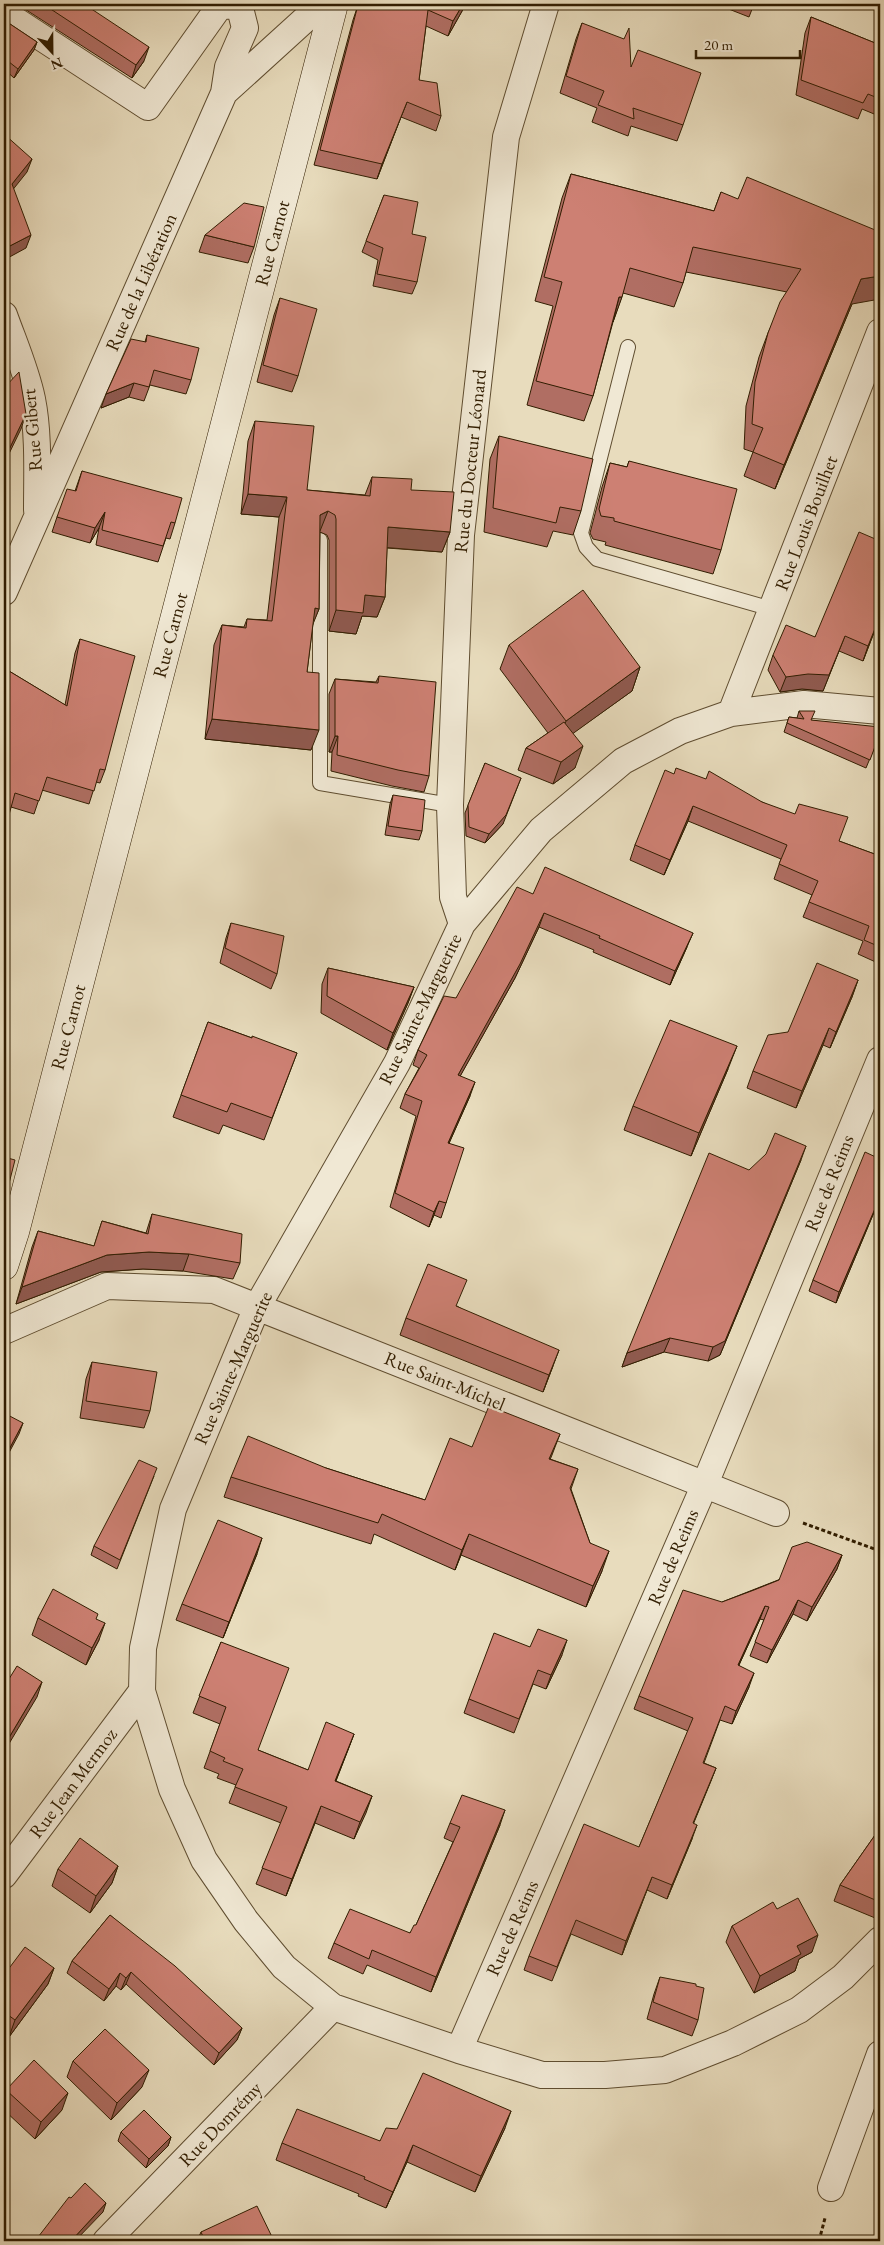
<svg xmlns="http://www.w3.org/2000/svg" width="884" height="2245" viewBox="0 0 884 2245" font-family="'EB Garamond',serif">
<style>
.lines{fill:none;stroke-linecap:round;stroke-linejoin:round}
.lane-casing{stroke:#5f4d30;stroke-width:16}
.street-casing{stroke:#5f4d30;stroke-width:28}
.secondary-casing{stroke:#311d01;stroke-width:29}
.path{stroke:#311d01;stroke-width:3;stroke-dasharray:4 2.5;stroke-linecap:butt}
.lane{stroke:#f0e8d4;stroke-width:14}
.street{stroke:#f0e8d4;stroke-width:26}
.secondary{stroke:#f0e8d4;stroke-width:28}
.wall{fill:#b06e63;stroke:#311d01}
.shaded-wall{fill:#905a50;stroke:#311d01}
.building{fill:#cd8073;stroke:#311d01}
.labels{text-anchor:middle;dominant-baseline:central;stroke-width:4.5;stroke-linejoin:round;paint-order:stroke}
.street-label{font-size:19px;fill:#311d01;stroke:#f0e8d4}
</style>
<rect width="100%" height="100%" fill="#e8dcbd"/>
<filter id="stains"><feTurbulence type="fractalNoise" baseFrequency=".004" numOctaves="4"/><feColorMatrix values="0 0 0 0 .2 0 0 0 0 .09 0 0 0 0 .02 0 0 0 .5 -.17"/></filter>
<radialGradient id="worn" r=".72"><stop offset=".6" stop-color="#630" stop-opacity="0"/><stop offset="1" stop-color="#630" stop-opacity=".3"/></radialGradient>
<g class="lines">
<defs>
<path id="lane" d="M628,347L581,533L586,547L597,559L772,609
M320,540V783L450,805"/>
<path id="street" d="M4,13L148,107L219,7L239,4L245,28L228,67L224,93
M4,315C14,343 26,370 32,399C39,434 37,474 37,510
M4,592L224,93L322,4
M880,711L804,704L731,713L680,731L623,761L541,830L462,924L397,1063L257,1307L173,1509L143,1648L142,1691L172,1789L204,1860L246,1921L284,1967L333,2007L459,2050L542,2075H605L665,2070L733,2043L799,2010L843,1977L880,1940
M731,713L880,332
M462,924L453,897L450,805L461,535L506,137L546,4
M4,1331L107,1286L214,1290L776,1513
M4,1875L142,1691
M459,2050L705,1484L880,1060
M831,2188L880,2054
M106,2241L333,2007"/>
<path id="secondary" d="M4,1266L15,1232L334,4"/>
</defs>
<use href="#lane" class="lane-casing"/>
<use href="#street" class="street-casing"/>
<use href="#secondary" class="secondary-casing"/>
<path class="path" d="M803,1523L880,1551
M819,2241L825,2218"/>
<use href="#lane" class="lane"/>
<use href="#street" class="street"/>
<use href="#secondary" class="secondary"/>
</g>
<path class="wall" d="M17,4H93L91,9L144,61L132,78Z
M284,4H299L294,9Z
M380,4H466L448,36L426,26L419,80L441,116L436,131L401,117L377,179L314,165L353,20L358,5L379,9Z
M716,4H754L749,17Z
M811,17L880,45V113L879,116L862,109L858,119L796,95L805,33Z
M4,20L37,42L34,50L14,78L4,69Z
M582,23L631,67L683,125L677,141L631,126L628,136L592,122L597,108L560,93L576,39Z
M571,174L714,211L721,192L852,304L775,489L744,476L753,452L744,449L746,406L759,357L768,333L787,292L686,272L683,283L674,307L623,293L613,322L593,396L584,421L527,405L553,306L535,301L562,198Z
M384,195L412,234L417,282L412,294L373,286L378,260L362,252Z
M205,235L254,247L248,263L199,252Z
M280,298L298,376L292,392L257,382L274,315Z
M147,335L191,380L186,394L150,385L144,401L129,397L101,408L145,342Z
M255,421L307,490L365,495L372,477L411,490L450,532L442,552L387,548L385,597L377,617L362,616L356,634L329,631V540L327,535L320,532L319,609L313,623L307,672L311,750L205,739L214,645L222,625L244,627L247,619L267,620L279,517L241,514L248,441Z
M499,436L581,511L573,535L553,531L547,547L484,532L490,459Z
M629,461L721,550L713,574L605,545L606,542L593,539L590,533L602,487L610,463L627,467Z
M82,471L175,523L170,539L166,538L158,562L96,545L99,528L90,543L52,532L57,517L75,491Z
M880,541V617L863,661L839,651L823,691L802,689L780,692L768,670L773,655L815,637Z
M80,639L105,770L100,783L96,782L89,804L42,790L34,814L11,807L4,668L65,705L75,653Z
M509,645L640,667L632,691L573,733L575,768L553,784L518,770L526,748L548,733L500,669Z
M379,676L429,776L424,792L392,786L331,771L332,752H329V694L335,679L376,682Z
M799,711L811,720L880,734L866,768L784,732L789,717L797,718Z
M485,763L503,824L485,843L466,836L465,813Z
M674,774L762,802L839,841L880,856V964L858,954L863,941L803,917L812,895L774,879L781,859L688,821L664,875L630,860L635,845Z
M393,795L422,831L419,840L385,835L390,804Z
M533,894L687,947L670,985L593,952L594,950L539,927L515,978L460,1076L470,1096L449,1143L446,1203L441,1218L434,1215L429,1227L390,1207L416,1116L400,1108L405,1094L419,1068L413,1065L418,1050Z
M231,923L277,974L271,989L220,963L226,938Z
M328,968L414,987L408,1003L387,1050L321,1013L322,984Z
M858,980L852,997L830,1048L823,1045L796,1108L747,1088L753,1071L788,1032Z
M208,1022L252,1038L297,1053L264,1140L223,1125L219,1134L173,1117Z
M728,1069L691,1156L624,1130L633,1106Z
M880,1159V1198L836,1303L809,1291L813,1280Z
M801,1160L720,1355L708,1361L664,1352L622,1367L627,1353L749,1170Z
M152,1214L240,1263L233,1279L183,1271L143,1269L101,1272L16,1304L32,1247L38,1231L94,1246L102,1221L146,1233Z
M457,1306L553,1366L543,1392L400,1335L406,1318Z
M92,1362L150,1411L144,1428L80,1418L86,1379Z
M472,1447L550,1459L578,1469L571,1489L590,1543L602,1571L586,1607L461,1555L455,1570L374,1534L371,1544L224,1497L231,1477L326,1468L425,1500Z
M154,1476L117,1569L91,1555L94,1546Z
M257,1554L223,1638L176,1620L182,1604Z
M842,1555L837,1569L807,1621L793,1614L767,1663L750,1656L764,1620L760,1619L739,1665L749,1687L732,1724L720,1720L704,1763L716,1768L693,1824L692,1839L667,1899L647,1890L622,1955L571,1934L552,1981L524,1970L529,1956L639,1847L688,1731L634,1709L639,1696L722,1602Z
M38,1618L96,1619L99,1640L86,1665L32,1635Z
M221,1642L258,1750L308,1770L354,1734L336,1781L372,1796L354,1839L315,1823L286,1896L256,1884L281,1823L229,1803L236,1785L217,1778L219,1774L204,1768L220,1724L193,1713Z
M530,1647L562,1655L546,1689L533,1684L514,1733L464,1713L469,1699Z
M450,1823L500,1825L431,1992L367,1965L363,1974L328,1958L334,1943L410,1933L416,1925L453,1842L444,1838Z
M880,1828V1920L834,1901L840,1885Z
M118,1866L112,1883L90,1913L52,1886L58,1869Z
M777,1909L812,1952L799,1959L795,1971L754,1993L726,1942L732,1926Z
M110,1915L242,2028L237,2040L214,2065L126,1984L121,1990L116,1986L104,2001L67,1973L72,1961Z
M54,1968L48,1984L9,2037L4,2034V1975Z
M660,1977L698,2020L692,2036L647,2019L654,1994Z
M73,2061L142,2087L111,2120L67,2077Z
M6,2090L62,2110L35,2139L4,2110V2097Z
M505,2128L475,2192L407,2162L386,2208L358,2196L359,2194L276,2160L282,2143L380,2141L397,2129Z
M121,2132L171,2137L168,2146L146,2168L118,2141Z
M201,2232L274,2241H197Z"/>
<path class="shaded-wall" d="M463,4H466L448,36L453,21Z
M37,42L34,50L14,78L18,69Z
M149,47L144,61L132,78L136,65Z
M407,102L401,117L377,179L382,164Z
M32,159L27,172L7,197L12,184Z
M31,235L26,248L4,260V249Z
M880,276V299L852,304L775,489L784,465L861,279Z
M619,297H622L613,322Z
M134,383L129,397L101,408L106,394Z
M26,414L21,429L4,464V460Z
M248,494L287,497L279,517L241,514Z
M328,511L320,531L313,535L320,515Z
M105,512L99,528L90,543L95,528Z
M388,527L450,532L442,552L380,547Z
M365,595L385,597L377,617L362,616L356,634L329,631L336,610Z
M315,608L319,609L311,629Z
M880,616V617L863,661L868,646Z
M845,636L823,691L802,689L780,692L786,677Z
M640,667L632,691L557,745L566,721Z
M212,719L319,730L311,750L205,739Z
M335,736H338L332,752H329Z
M583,746L575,768L553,784L561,762Z
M521,778L503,824L485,843L489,834Z
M693,806L688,821L664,875L670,860Z
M544,913L539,927L515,978L453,1089L458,1075Z
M693,933L687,947L670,985L675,971Z
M858,980L852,997L830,1048L836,1032Z
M414,987L408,1003L387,1050L393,1033Z
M829,1028L823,1045L796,1108L802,1091Z
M737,1046L728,1069L691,1156L699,1133Z
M475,1082L470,1096L443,1157L448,1143Z
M806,1146L801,1160L720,1355L708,1361L713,1347Z
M880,1197V1198L836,1303L839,1292Z
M439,1201L434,1215L429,1227L434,1212Z
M149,1252L189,1254L183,1271L143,1269L101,1272L16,1304L22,1287L107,1255Z
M670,1338L664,1352L622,1367L627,1353Z
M559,1350L553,1366L543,1392L549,1375Z
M23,1423L19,1434L4,1462V1459Z
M560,1434L552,1455L542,1479L549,1459Z
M469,1534L461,1555L455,1570L462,1550Z
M262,1538L257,1554L223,1638L229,1622Z
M609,1551L602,1571L586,1607L593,1586Z
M842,1555L837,1569L807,1621L812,1607Z
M798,1600L793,1614L767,1663L772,1650Z
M765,1606L760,1619L733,1678L738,1665Z
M105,1623L99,1640L86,1665L92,1648Z
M567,1640L562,1655L546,1689L551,1675Z
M754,1673L749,1687L732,1724L736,1711Z
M42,1682L37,1697L4,1752V1746Z
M354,1734L348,1750L329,1798L335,1781Z
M716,1768L711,1781L688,1837L693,1823Z
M372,1796L366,1813L354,1839L360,1822Z
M321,1806L315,1823L286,1896L292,1879Z
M505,1810L500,1825L431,1992L436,1977Z
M697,1825L692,1839L667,1899L672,1885Z
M118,1866L112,1883L90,1913L96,1896Z
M652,1877L622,1955L626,1941Z
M818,1935L812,1952L799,1959L795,1971L754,1993L760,1976L797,1946Z
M54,1968L48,1984L9,2037L15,2020Z
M131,1972L126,1984L121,1990L126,1978Z
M120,1973L116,1986L104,2001L109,1989Z
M242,2028L237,2040L214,2065L219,2053Z
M149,2070L142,2087L111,2120L117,2103Z
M68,2093L62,2110L35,2139L41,2122Z
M511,2111L505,2128L475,2192L481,2176Z
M171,2137L168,2146L146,2168L149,2159Z
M413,2145L407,2162L386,2208L393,2192Z
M106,2203L103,2212L75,2241H71Z"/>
<path class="building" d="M43,4H92L90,8L149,47L136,65Z
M381,4H463L453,21L428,10L419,80L437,83L441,116L407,102L382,164L320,150L358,5L379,9Z
M811,17L880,45V99L868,94L863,103L801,80Z
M4,20L37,42L18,69L4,58Z
M582,23L624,39L629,28L631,67L638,50L701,73L683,125L633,108L634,119L598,105L604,91L566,76Z
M4,134L32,159L12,184L31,235L4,249Z
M571,174L714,211L721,192L738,199L747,177L880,232V276L861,279L784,465L753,452L763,428L752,424L755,382L768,333L780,302L801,269L693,247L683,283L630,268L622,297H619L593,396L536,381L562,282L544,277Z
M384,195L418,202L412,234L426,237L417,282L377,274L383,248L366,241Z
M244,203L264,207L254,247L205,235Z
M280,298L317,309L298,376L263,365Z
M147,335L199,348L191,380L154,370L149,387L134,383L106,394L131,339L146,342Z
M19,372L26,414L4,460V388Z
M255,421L314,426L307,490L370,496L372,477L412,479L411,490L454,492L450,532L388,527L385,597L365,595L363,613L336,610V519L335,515L328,511L320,515L319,609L315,608L307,672L319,673V730L212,719L222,625L246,628L247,619L272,621L287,497L248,494Z
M499,436L593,459L581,511L560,507L556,523L493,508Z
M629,461L737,489L721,550L614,521V518L601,516L599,509L610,463L627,467Z
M82,471L182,498L175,523L171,522L163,546L102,530L105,512L95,528L57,517L67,489L76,491Z
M859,532L880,541V616L868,646L845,636L829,675L808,674L786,677L773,655L786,625L815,637Z
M583,590L640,667L566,721L509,645Z
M80,639L135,656L105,770L100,769L94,791L47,777L39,801L15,793L4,833V668L67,706Z
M379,676L436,682L429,776L398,770L337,755L338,736H335V679L378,683Z
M799,711H815L811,720L880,727V733L870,760L787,723L789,717L804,719Z
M564,722L583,746L561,762L526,748Z
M485,763L521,778L506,815L489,834L469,827L468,805Z
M676,768L706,779L709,771L762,802L795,814L799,804L848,817L839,841L880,856V947L864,940L869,926L809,902L818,881L779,864L787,845L693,806L670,860L635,845L665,770L674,774Z
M393,795L425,800L422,831L388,826Z
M545,867L693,933L675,971L599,938L600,936L544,913L520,964L458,1075L475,1082L448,1143L464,1148L446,1203L439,1201L434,1212L395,1193L422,1101L405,1094L427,1055L418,1050L444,996L456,998L517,887L533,894Z
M231,923L284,936L277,974L225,948Z
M817,963L858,980L836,1032L829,1028L802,1091L753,1071L768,1035L788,1032Z
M328,968L414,987L393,1033L327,996Z
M670,1020L737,1046L699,1133L633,1106Z
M208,1022L252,1038V1036L297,1053L272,1118L231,1103L227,1112L181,1095Z
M775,1133L806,1146L725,1341L713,1347L670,1338L627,1353L709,1153L749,1170L766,1154Z
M865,1152L880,1159V1197L839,1292L813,1280Z
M4,1157L15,1160L4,1203Z
M152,1214L242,1234L240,1263L189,1254L149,1252L107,1255L22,1287L38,1231L94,1246L102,1221L148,1234Z
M428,1264L467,1280L456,1306L559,1350L549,1375L406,1318Z
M92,1362L157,1372L150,1411L86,1401Z
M489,1406L560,1434L549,1459L578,1469L570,1488L590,1543L609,1551L593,1586L469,1534L462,1550L382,1514L378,1523L231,1477L248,1436L326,1468L425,1500L450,1438L472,1447Z
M4,1413L23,1423L4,1459Z
M139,1460L157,1468L120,1560L94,1546Z
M218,1520L262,1538L229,1622L182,1604Z
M807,1542L842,1555L812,1607L798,1600L772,1650L755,1642L769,1607L765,1606L738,1665L754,1673L736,1711L725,1706L703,1763L716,1768L693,1823L697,1825L672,1885L652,1877L626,1941L576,1920L557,1967L529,1956L584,1824L639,1847L693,1718L639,1696L683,1590L722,1602L754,1590L779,1580L792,1547Z
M53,1589L98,1614L96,1619L105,1623L92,1648L38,1618Z
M538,1629L567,1640L551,1675L538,1670L519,1719L469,1699L494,1633L530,1647Z
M221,1642L289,1668L258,1750L308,1770L326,1722L354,1734L335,1781L372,1796L360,1822L321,1806L292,1879L262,1868L287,1807L235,1787L243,1769L223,1761L225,1758L210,1751L226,1707L199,1696Z
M17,1666L42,1682L4,1746V1687Z
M462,1795L505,1810L436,1977L372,1950L369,1959L334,1943L350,1909L410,1933L414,1925H416L460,1827L450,1823Z
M880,1828V1902L840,1885Z
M80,1838L118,1866L96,1896L58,1869Z
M798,1898L818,1935L797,1946L801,1954L760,1976L732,1926L773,1902L777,1909Z
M110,1915L175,1966L242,2028L219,2053L131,1972L126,1978L120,1973L109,1989L72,1961Z
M25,1947L54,1968L15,2020L4,2012V1975Z
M660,1977L696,1984V1986L704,1988L698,2020L653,2002Z
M105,2029L149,2070L117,2103L73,2061Z
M34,2060L68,2093L41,2122L6,2090Z
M423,2073L511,2111L481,2176L413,2145L393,2192L364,2179L365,2177L282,2143L297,2109L380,2141L386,2128L397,2129Z
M144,2110L171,2137L149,2159L121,2132Z
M85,2183L106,2203L71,2241H35L69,2197L71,2198Z
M257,2206L274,2241H205L201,2232Z"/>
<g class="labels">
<g class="street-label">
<text transform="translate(272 243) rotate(-75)">Rue Carnot</text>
<text transform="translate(141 282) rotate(-66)">Rue de la Libération</text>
<text transform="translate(32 430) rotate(-95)">Rue Gibert</text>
<text transform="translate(470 461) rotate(-84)">Rue du Docteur Léonard</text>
<text transform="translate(806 523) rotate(-69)">Rue Louis Bouilhet</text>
<text transform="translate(170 635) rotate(-75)">Rue Carnot</text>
<text transform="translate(420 1009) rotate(-64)">Rue Sainte-Marguerite</text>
<text transform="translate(68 1027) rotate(-75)">Rue Carnot</text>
<text transform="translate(829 1183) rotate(-68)">Rue de Reims</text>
<text transform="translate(233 1368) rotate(-66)">Rue Sainte-Marguerite</text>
<text transform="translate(445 1381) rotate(22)">Rue Saint-Michel</text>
<text transform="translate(673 1557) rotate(-67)">Rue de Reims</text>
<text transform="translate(73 1783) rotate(-53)">Rue Jean Mermoz</text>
<text transform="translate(512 1928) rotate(-66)">Rue de Reims</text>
<text transform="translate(220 2124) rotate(-46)">Rue Domrémy</text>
</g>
</g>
<rect width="884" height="2245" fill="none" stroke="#e8dcbd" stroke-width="20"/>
<rect x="5" y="5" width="874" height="2235" fill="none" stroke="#311d01" stroke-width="2.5"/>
<rect x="10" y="10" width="864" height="2225" fill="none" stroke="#311d01"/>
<g transform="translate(52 52) rotate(158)" stroke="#f0e8d4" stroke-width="4" paint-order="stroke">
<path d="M0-4L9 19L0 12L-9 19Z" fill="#311d01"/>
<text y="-8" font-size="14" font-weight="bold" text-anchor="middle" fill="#311d01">N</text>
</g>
<path d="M696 50v8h104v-8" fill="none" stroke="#311d01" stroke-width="2.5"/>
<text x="704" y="50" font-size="15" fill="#311d01" stroke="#f0e8d4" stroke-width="4" paint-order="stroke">20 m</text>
<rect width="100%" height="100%" filter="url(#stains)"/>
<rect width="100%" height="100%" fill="url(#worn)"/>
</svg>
